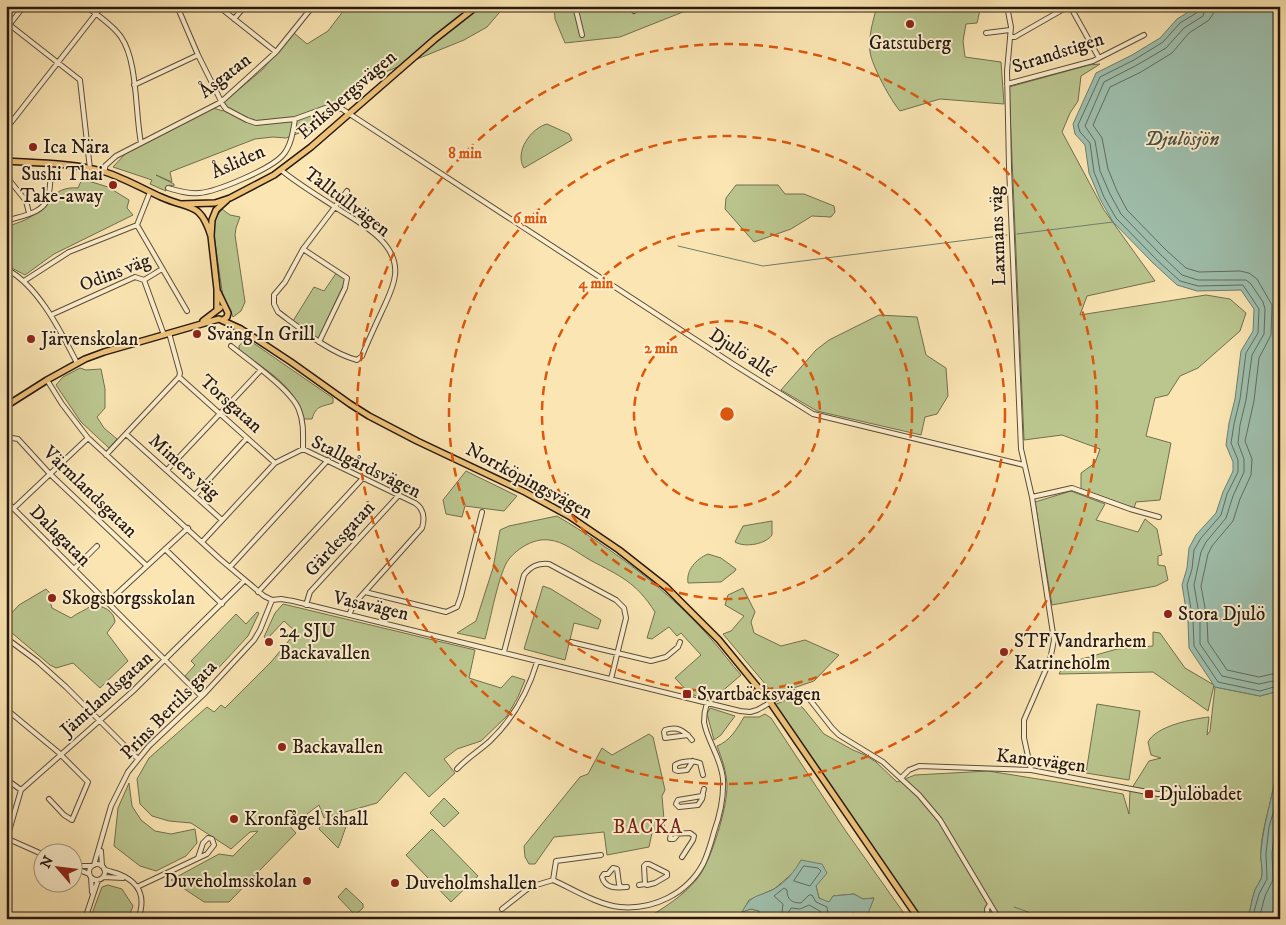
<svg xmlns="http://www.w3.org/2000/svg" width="1286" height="925" viewBox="0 0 1286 925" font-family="'IM FELL DW Pica',serif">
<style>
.green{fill:#bbc68f;stroke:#716f50}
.water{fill:#9fc0ae;stroke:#6f7d6f}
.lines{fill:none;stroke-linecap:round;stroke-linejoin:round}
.shore{stroke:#636c60;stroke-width:1}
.stream{stroke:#6f7d6f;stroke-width:1}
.minor-casing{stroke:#5c4c3a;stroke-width:6}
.major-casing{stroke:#271811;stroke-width:8}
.minor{stroke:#fcefce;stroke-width:4}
.major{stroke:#eec37a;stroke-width:5}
.ring{fill:none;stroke:#de560c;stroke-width:2.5;stroke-dasharray:9 6}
.poi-dot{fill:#8f2418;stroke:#fcefce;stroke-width:2}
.labels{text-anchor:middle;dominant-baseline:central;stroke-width:4;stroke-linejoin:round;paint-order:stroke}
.poi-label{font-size:19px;fill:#271811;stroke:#fcefce;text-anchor:start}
.street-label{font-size:19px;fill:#271811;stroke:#fcefce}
.water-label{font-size:20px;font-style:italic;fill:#515348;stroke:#fcefce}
.neighbourhood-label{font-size:20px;letter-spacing:1px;fill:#7a1f14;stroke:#fcefce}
.centre{fill:#de560c;stroke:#fcefce;stroke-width:2.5}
.ring-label{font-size:15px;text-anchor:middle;font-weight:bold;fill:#de560c;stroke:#fcefce;stroke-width:4;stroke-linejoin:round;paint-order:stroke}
</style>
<rect width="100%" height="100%" fill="#fbe6b3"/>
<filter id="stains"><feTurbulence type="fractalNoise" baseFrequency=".004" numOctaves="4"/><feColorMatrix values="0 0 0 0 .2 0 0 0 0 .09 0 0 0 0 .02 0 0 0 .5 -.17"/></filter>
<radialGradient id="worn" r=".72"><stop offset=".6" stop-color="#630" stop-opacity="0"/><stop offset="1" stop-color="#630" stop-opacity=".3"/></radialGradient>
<path class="green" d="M347,6H505L487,27L464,40L373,77L307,130L286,138L273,137L255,139L170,172L172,182L156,175L174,184V186L169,185L166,188V191L150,184L152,180L113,167L127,152L213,108L223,111L228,108L224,102L262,70L294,33L307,44L328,31Z
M554,6H698L620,37L565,43L555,19Z
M877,6H981L977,23L966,24L963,41L965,57L1001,62L1004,104L940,99L900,111C891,101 872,66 870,52C868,37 873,21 877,6Z
M1100,64L1081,76L1078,101L1070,113L1062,132L1104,210L1155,281L1087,296L1080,315L1206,295L1230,299L1246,313L1240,331L1198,368L1180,376L1168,395L1155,398L1146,436L1171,443L1160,500L1136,502L1134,508L1081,489V473L1095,463L1100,449L1062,435L1024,440L1009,87L1089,65Z
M547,124L569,134L572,140L524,168C514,152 531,128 547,124Z
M82,179L108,187L129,200L127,208L133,215L54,254L25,275L6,265V227C14,224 25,221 32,216C51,204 52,186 78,188Z
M736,185H778L785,194H804L834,206L835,212L831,217L812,216L791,229L754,242L725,209L726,198Z
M222,209L230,215L240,217L236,228L235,235L245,302L241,311L233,317L230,309L223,297L213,229L215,219Z
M337,272L345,278V282L318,339L293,321L314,287L324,291Z
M879,315L917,317L926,355L946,368L948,396L937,414L925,417L921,435L817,411L781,390L816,350L829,340Z
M246,338L333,398V403C322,407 316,405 312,419H304C293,383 268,372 239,351V346Z
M80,368L86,370L101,369L105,389V408L97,417L104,428L117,439L109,448L81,422L56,385L63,377Z
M466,471L517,496L504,511L465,506L462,517L446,514L443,500Z
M1071,491L1105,504L1096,520L1138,532L1145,519L1157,529L1162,555L1158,556V565L1165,566L1168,580L1156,586L1052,605L1035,502Z
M557,516C611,548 671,592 712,640C722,651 731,664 741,675L712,700L690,694L675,678L701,655L681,633L677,636L669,627L652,639L647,638L655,612C636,582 620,576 590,560C578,553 563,541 549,540C534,538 518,548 509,559C499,571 490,622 485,639L457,633L476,621L493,568L500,530L509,526Z
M772,521V535C766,544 745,548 735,542L743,526Z
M708,554L721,558L736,569L735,571L721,582L688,583C686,570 696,559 708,554Z
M543,586L551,589L601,620L598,629L574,623L565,660L524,649Z
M743,588L755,612L751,622L754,633L781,646L805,640L839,655L814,681L779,693L772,692L723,634L731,631L744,616L725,605L728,595Z
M46,589L51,594L49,598L52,608L71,618C78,612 85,611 92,605C103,606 114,610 115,622L107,633L128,661L100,688L73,663L56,668L50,665L6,628V619L19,605Z
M283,604L475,650L469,678L501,688L512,676L525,680L518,697L507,716L481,741L457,749L444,759L455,773L429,797L405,772L377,803L324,818L319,805L307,814L311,824L303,829L295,811L286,822L296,833L229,902H204L171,880L219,854L233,856L258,831L250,832L231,849L191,823L169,821L152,816L140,804L137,779L149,758L207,707L214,712L221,705L225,708L271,662L296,632L284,621L267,639L264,637L275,613Z
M257,612L259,613L248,636L199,689L185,676L195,665L191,661L236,614L246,624Z
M1153,632L1160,633L1185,668L1214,685L1208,711L1153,672L1059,674L1064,664L1117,649L1153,646Z
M1215,687L1260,696L1275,692L1280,698V770C1273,783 1272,797 1268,811C1265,824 1261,838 1261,852C1260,861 1264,872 1261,879C1259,884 1255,888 1254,893C1251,901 1251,911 1247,919H982L972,916L966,919H922L774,705L791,698L803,708L824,734L853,750L865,755L876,762L897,782L915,775L988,771L1063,783L1123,794L1129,814L1130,791L1149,761L1161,758L1151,755L1148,742C1156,726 1192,719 1209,717L1207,735L1210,731Z
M1097,704L1140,711L1129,780L1086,773Z
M710,708L735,716L721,735L714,740L707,714Z
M765,714L771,718L845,830L908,919H865L874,898L863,899L854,894L833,896L829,903L819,898L816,886L793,873L774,889L749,900L743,911L751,909L759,911V919H645C664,908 683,896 697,879C711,862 728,806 727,784C726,770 722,759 717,746C730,741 737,729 744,717H759Z
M649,734L653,737L665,790L662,796L665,832L652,833L649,847L607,855L604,832L554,837L535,864H529L525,857L524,846L580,777L588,774L602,748L612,755Z
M129,783L132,806L141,820L155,831L171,834L195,829L197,843L186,856L156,871L140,866L114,846L118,808Z
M444,798L459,813L444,827L430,813Z
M335,821H340L347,825C344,830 342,840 338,848L319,829L322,824Z
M432,829L478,876L451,902L406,855Z
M108,885L122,889L133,906L128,919H90L102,887Z
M346,888L363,904V908L355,915L338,897Z"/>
<path class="water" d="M1198,6H1280V698L1275,692L1260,696L1215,687L1189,648L1188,621L1182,585L1187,568L1189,548L1196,535L1216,513L1223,492L1233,471V462L1226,445L1229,423L1235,399L1241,351L1253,331L1254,309L1241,290L1197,291L1177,285L1153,263L1113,222L1100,199L1089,173L1085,145L1075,134L1073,124L1096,73L1132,55L1160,38L1177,19Z
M1280,770V919H1247C1251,911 1251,901 1254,893C1255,888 1259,884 1261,879C1264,872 1260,861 1261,852C1262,838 1265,824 1268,811C1272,797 1273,783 1280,770Z
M801,860L822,864L827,873L816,886L819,898L829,902L833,896L854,894L863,899L874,898L866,919H855L857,915L853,912L849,917V919H759V911L751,909L742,912C752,893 757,898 774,889C786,882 794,872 801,860Z"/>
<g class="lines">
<path class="shore" d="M1200,6L1198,12L1180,23L1163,42L1134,60L1100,77L1078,125L1080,132L1090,143L1094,172L1104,197L1116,218L1157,260L1180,281L1198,286L1243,285L1259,309L1258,333L1246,353L1240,399L1234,424L1231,443L1238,460V472L1227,494L1221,515L1201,538L1194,550L1192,569L1187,585L1193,621L1194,646L1218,682L1260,691L1274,687L1280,690
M1206,6L1203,16L1184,28L1166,48L1137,65L1104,82L1085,126L1095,141L1100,171L1110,194L1121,214L1161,255L1182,275L1198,280H1246L1251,284L1263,302L1265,309L1264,334L1252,355L1246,400L1240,425L1238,443L1244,459V472L1233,496L1226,518L1206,542L1201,552L1194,585L1200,620V644L1222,676L1259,684L1273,681L1280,682
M1214,6L1213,14L1209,20L1189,33L1172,53L1141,72L1110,87L1093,125L1102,138L1108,169L1117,191L1127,210L1166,250L1186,268L1199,272L1240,271L1249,273L1257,279L1272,305L1271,335L1259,358L1254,401L1245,441L1252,459L1251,475L1240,499L1233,521L1212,546L1208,554L1201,586L1207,619L1208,642L1227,670L1259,677L1272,674H1280
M804,866L818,868L821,871L810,886L794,881Z
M765,919L767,916L774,917L782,913L783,904L774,896L784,888L787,890C787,899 791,903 801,903L809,895H812L816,902L827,907L828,915L832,919
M785,919L791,908L800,909L809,905L820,911L823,919
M1252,919L1259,894L1267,879L1266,853L1269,827L1274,810L1275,798L1280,786
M1259,919L1265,896L1273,880L1272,853L1275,828L1280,812"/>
<path class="stream" d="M1017,234L1113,222
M678,246L763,266L1007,235
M1014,907L1028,912L1039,919"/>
<defs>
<path id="minor" d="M86,6C97,15 113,25 121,37C138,61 135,113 141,143
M177,6L198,55L223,105L226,109L247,120L256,123L295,119L331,106L342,109L736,366L813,414L1024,465
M218,6L276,52
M575,6L582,35
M631,6L634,11
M1007,6L1011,27L1007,71L1009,167L1021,449L1032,497L1054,640L1050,660L1024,720V738L1031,770
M1070,6L1099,58
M234,19L245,6
M6,22L80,80L90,169
M6,29L24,6
M986,33L1010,30
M1010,37H1015L1020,34L1069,6
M1007,84L1093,61L1144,35
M134,85L198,55
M6,129L102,6
M281,170C298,184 317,195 335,207C358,222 399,242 395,275C394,287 387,300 382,311C375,326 368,341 362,356L357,360C330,353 301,329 278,312L274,304V295L285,282L303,249L347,191
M105,172V166L116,156L221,102L276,52L313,6
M6,176L26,201L29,213
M168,188C178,191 188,194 199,193C216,192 271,169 283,155C291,146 293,132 295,119
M6,221C20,216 43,214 48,198C50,191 50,182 51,174
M137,225L187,311
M303,249L347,278L345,288L319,342
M6,269C38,285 61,332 77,363
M144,280L164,335
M24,281L69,252L137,225L150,192
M51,315L135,277L144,280L162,269
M169,333L180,373L179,377L275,463
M231,346C248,360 292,390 299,410C304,422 303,436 303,449
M47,380L62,404L88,438L220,559L264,596L272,600L281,599L293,601L740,711L750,712L757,710C772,703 790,684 807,696L832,728L839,735L883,762L919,795L940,820L999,919
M126,434L222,520
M6,443L12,438L18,439L50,474L147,566
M106,455L179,377
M167,470L260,371
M195,495L247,438
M1032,497L1072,488L1130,509L1159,517
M6,501L201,696
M13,509L88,438
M202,542L275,463L303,449L415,503C424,509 425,518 422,528L354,604L349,615
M165,549L222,604
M230,567L328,460
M74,569L97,546
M258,592L363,478
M365,592L446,612L457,607L461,596L482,512
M108,602L188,528
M306,605L310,592L399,495
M6,638L37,661L66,687L138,759
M571,642L651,661L666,657L678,647L680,642
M504,652L524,575C531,566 538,563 549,564L616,600L624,608L626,618L611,679
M6,709L58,752L88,782L72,820L64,815L49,799
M688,735L665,738L664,732L665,730C677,726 684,730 692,740
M693,761L687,770L678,771L675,770V765C681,761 693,760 700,763L703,775
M457,769C467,758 479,751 490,741C513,719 528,692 537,662
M902,777L909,770L919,766L1031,770L1158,794H1166L1178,788
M6,779L21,790
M703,795L702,799L698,805L679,807L676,804L678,800L702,796L704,789
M678,834L674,839H670L671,834L690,833L694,836L693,840L682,857
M6,838L42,854
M7,838L21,790L133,691L245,580
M101,851L102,866
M89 872a8 8 0 1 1 16 0a8 8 0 1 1-16 0Z
M94,865L111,806L128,772L149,746L205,693L254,640L260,630L272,600
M72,866H92
M75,868L89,874
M104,869C109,872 114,872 119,874C141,883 146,898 138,919
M91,877L92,892
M103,877L123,878
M553,880L556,861L601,855
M639,885L645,884L644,866L646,864H649L667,873V876L655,883L647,885L645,884
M137,887L207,854L214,845L212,839L208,838L203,843L198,858
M621,887L619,884L617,869L613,868L608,874H604L602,877C605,889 617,888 627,887
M502,909L530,887L553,880C573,889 598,905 620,907C653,910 687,894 703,864C708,854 711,843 714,832C720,815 724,797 723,779C721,757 707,741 704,722C704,715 705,709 707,703
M85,919L98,880
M988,919L987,909L990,904"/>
<path id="major" d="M6,161C39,163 73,163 105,172C124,178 143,189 161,197C190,210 200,201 211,236
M181,204L215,203L230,198L274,175L311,147L435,39L477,6
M218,292L228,313L227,317L223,320
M217,310V289L211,236L212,220L216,210L227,200
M203,321L220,308
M6,406L47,380L85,359L104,352L219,319L241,329L291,362L350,404L369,416L417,441L525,492L569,516L619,550L666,587L719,640L770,702L919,919"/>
</defs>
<use href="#minor" class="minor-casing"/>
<use href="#major" class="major-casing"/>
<use href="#minor" class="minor"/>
<use href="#major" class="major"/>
</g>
<g class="ring">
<circle cx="727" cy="414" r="93"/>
<circle cx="727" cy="414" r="185"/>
<circle cx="727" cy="414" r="278"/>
<circle cx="727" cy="414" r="370"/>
</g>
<g class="poi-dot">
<circle cx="910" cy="24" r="5"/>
<circle cx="33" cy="147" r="5"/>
<circle cx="113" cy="185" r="5"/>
<circle cx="197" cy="334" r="5"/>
<circle cx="31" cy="339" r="5"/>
<circle cx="52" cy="598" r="5"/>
<circle cx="1168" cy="614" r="5"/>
<circle cx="269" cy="642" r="5"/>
<circle cx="1004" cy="652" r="5"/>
<rect x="682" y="689" width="10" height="10" rx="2.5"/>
<circle cx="282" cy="747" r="5"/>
<rect x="1144" y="789" width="10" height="10" rx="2.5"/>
<circle cx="234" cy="819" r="5"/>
<circle cx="307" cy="881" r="5"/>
<circle cx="395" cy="883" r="5"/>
</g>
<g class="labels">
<g class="poi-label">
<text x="910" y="43" text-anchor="middle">Gatstuberg</text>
<text x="43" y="147">Ica Nära</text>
<text x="103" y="174" text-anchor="end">Sushi Thai<tspan x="103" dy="22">Take-away</tspan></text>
<text x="207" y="334">Sväng In Grill</text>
<text x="41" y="339">Järvenskolan</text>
<text x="62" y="598">Skogsborgsskolan</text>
<text x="1178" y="614">Stora Djulö</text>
<text x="279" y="631">24 SJU<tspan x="279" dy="22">Backavallen</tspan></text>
<text x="1014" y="641">STF Vandrarhem<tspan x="1014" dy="22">Katrineholm</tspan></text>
<text x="697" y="694">Svartbäcksvägen</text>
<text x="292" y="747">Backavallen</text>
<text x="1159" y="794">Djulöbadet</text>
<text x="244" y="819">Kronfågel Ishall</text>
<text x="297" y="881" text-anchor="end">Duveholmsskolan</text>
<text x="405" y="883">Duveholmshallen</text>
</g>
<g class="street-label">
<text transform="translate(1058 53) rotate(-18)">Strandstigen</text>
<text transform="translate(225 76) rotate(-38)">Åsgatan</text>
<text transform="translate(347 95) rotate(-41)">Eriksbergsvägen</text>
<text transform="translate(238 162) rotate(-24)">Åsliden</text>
<text transform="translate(347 202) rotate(37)">Talltullvägen</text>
<text transform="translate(998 236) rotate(-92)">Laxmans väg</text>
<text transform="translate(115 273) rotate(-21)">Odins väg</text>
<text transform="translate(742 353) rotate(33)">Djulö allé</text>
<text transform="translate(231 404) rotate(42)">Torsgatan</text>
<text transform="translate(184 467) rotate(42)">Mimers väg</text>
<text transform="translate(366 467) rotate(26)">Stallgårdsvägen</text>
<text transform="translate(529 481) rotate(28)">Norrköpingsvägen</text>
<text transform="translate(90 492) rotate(44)">Värmlandsgatan</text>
<text transform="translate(60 536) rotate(45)">Dalagatan</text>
<text transform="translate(340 539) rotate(-48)">Gärdesgatan</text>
<text transform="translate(371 606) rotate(13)">Vasavägen</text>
<text transform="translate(107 694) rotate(-42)">Jämtlandsgatan</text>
<text transform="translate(169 710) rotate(-46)">Prins Bertils gata</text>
<text transform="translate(1041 761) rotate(7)">Kanotvägen</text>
</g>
<g class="water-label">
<text x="1182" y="139">Djulösjön</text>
</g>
<g class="neighbourhood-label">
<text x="648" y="827">BACKA</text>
</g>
</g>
<circle cx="727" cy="414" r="8" class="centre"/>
<g class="ring-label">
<text x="465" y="158">8 min</text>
<text x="530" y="223">6 min</text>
<text x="596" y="288">4 min</text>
<text x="661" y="353">2 min</text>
</g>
<rect width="1286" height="925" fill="none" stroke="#fbe6b3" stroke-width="25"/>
<rect x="8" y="8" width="1271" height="910" fill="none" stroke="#271811" stroke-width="2.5"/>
<rect x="12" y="12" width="1261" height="900" fill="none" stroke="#271811"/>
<g transform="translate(58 868) rotate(298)"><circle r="24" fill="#fcefce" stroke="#a79982"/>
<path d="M0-4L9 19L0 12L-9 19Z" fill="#8f2418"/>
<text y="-8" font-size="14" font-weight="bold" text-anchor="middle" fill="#271811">N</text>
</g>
<rect width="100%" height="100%" filter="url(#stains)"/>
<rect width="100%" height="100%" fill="url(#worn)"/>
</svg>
